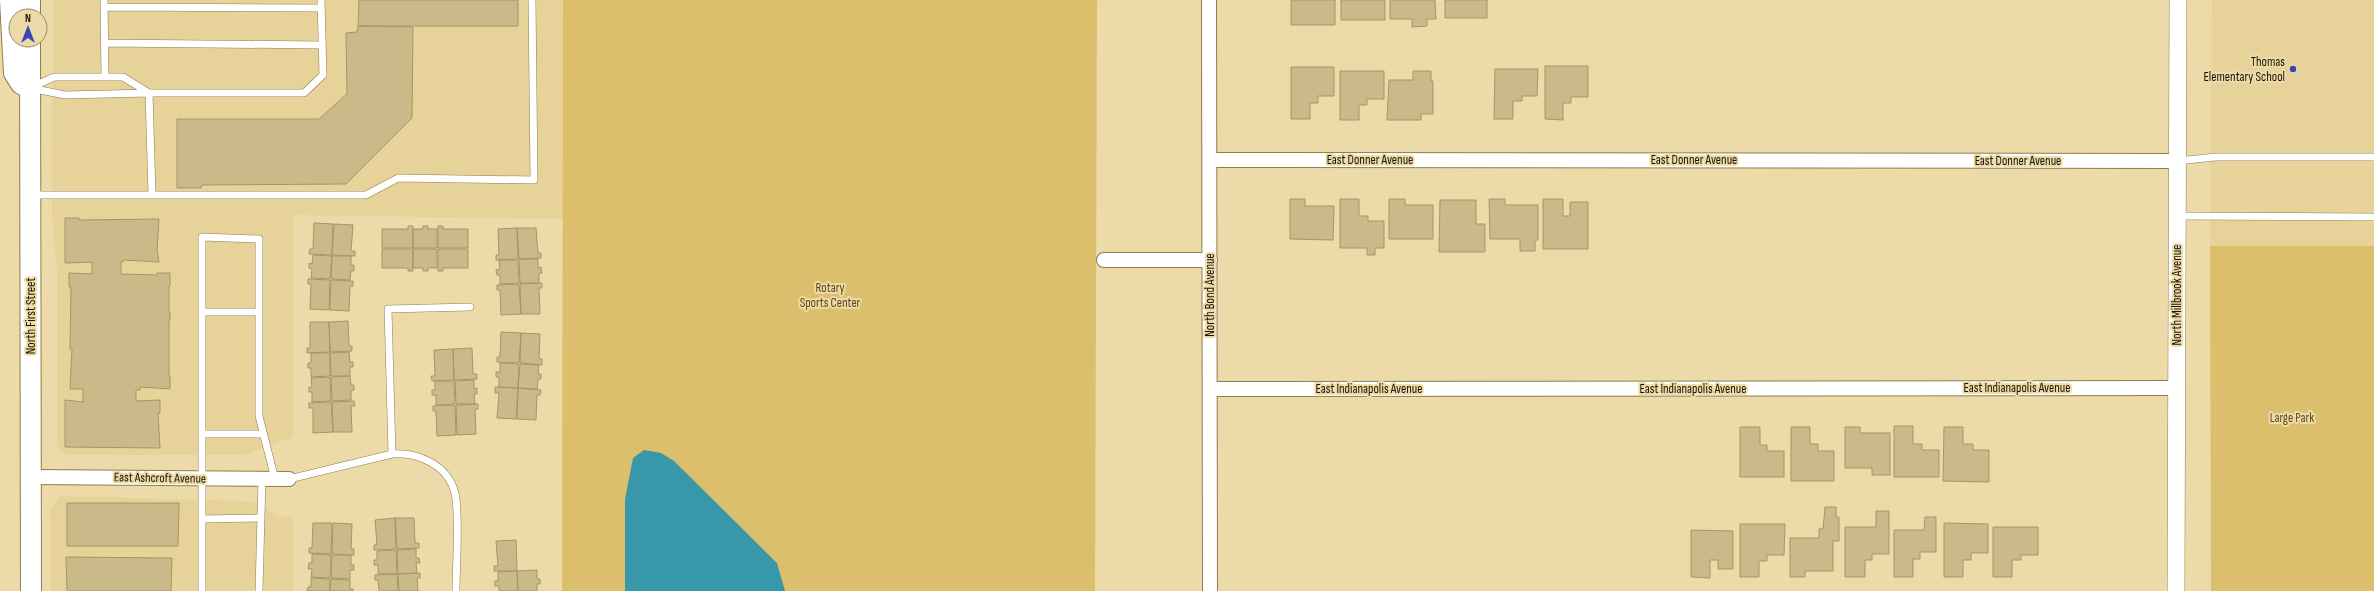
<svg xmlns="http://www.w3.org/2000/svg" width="2374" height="591" viewBox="0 0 2374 591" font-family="'Sofia Sans Condensed',sans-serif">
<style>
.built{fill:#e7d399}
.green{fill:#dbbf6c}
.water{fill:#3897a8}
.building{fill:#cbba89;stroke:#a69565}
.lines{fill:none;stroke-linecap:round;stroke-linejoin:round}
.service-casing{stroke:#8d7d4e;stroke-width:8}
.minor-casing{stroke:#8d7d4e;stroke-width:16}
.tertiary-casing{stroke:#8d7d4e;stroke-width:18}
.secondary-casing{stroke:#8d7d4e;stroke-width:22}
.service{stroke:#fff;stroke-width:7}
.minor{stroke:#fff;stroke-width:14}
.tertiary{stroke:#fff;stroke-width:17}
.secondary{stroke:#fff;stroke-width:20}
.poi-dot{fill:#3747ba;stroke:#ecdaa8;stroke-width:1.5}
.labels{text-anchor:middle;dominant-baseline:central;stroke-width:4;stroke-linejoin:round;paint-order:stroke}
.poi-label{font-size:13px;fill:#1a1403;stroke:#ecdaa8;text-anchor:end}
.street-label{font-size:13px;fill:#1a1403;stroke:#ecdaa8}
.park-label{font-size:13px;fill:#5b4a16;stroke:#ecdaa8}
</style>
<rect width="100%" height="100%" fill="#ecdaa8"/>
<path class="built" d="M53,0H563V219L293,215V437L244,455H67L57,446V270L52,214Z
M2212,0H2374V246H2210Z
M60,496L244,501L258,504L278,516L293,518V591H51L50,509Z"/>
<path class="green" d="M563,0H1097L1095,591H562Z
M2210,246H2374V591H2211Z"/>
<path class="water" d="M644,450L661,453L674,461L777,563L785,591H625V499L633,458Z"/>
<path class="building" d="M359,0H518V26H358Z
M1291,0H1335V25H1291Z
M1341,0H1385V20H1341Z
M1390,0H1435L1436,19H1427V26L1412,27V19H1390Z
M1445,0H1487V18H1445Z
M358,26L413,27L412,118L346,184L202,185L201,188H177V119H319L347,94L346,33L357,32Z
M1545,66H1588V97H1571V103H1563V120L1545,119Z
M1291,67H1334V96H1318V103H1310V119H1291Z
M1495,69H1538L1537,96H1522V101H1513V119H1494Z
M1340,71H1384V99H1367V105H1359V120H1340Z
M1413,71H1431V81H1433V114H1421V120H1387L1389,80H1413Z
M1290,199H1305V206H1334L1333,240L1290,239Z
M1340,199H1359V216H1368V221H1384V248H1375V255H1367V248H1340Z
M1389,199H1405V205H1433V239H1389Z
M1489,199H1505V205H1538V240H1535V251H1520V239H1490Z
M1543,199H1563V216H1570V202H1588V249H1543Z
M1440,200H1476V224H1485V252H1439Z
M65,218H79V220L159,219L157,250L159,262L123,260V262H121V274L157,275V273H170V286H169V313H170V320H169V376H170V389L140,387V390H136V401L160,400V413H158L160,448L65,447V400L83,402V389H70L72,349H70L71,287H69V273L92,274V262L65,263Z
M314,223L333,224L332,255L309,254L310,249H313Z
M334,224L353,225L351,251H355V256L332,255Z
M408,226H413V248H382V229H408Z
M423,226H428V229H437V248H413V229H423Z
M438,226H443V229H468V248H438Z
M517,228H536L538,253H541V258L519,259Z
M517,228L518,259L496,260V255H499L498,229Z
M382,249H413V271H408V268H382Z
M413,249H437V268H428V271H423V268H413Z
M438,249H468V268H443V271H438Z
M313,255L332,256L330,279L311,278L312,269L309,268V263L312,264Z
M332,256H351V265H354V271L351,270L350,280L331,279Z
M519,259H538V268L541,267L542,273H539V283H520Z
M499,260H518L519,283L500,284V275H497L496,270L500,269Z
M308,279L330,280L329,310L310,309L311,284H308Z
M331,280L353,281V286H350L349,311L330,310Z
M542,283V288H539L540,314H521L520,284Z
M519,284L521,314L501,315L500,290H497V285Z
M348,321L349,346H352V351L330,352L329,322Z
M310,322H329L330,352L307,353V348H310Z
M501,332L521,333L519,363L497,362V357H500Z
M521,333L540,334L539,359H542V365L520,363Z
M472,348L473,374H477V379L454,380L453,349Z
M453,349L454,380L432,381L431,376H435L434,350Z
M349,352L350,362H353V367H350V376H331L330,353Z
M311,353H330V376L311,377V368H308V363H311Z
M500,363L519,364L518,388L499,387V377H496V372H500Z
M520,364L539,365L538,374H541V379H538L537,389L518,388Z
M350,376L351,385H354V390L351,391V400L332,401L331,377Z
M330,377L331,401L312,402V392H309V387H312L311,378Z
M474,380V389L477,388V394H474L475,404H456L455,381Z
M435,381H454L455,404L436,405V395H432V390H435Z
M495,387L518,388L516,419L497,418L499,393H495Z
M518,388L541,390L540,395H537L536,420L517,419Z
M354,401L355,406H351L352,432H333L332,402Z
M331,402L333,432L313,433V408H309V403Z
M478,404V409H475L476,434L457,435L456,405Z
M455,405L456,435L437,436L436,411H433V406Z
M1894,426H1913V444H1922V450H1939V477H1894Z
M1740,427H1760V445H1767V451H1784V477H1740Z
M1791,427H1810V444H1818V451H1834V481H1791Z
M1845,427H1860V433H1890V475H1872V468H1845Z
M1944,427H1963V444H1973V450H1989V482L1943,481Z
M67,503H179L178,546H67Z
M1825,507H1836V517H1839V541H1833V571H1805V577H1790V538H1819V529H1823Z
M1876,511H1889V554H1872V560H1865V577H1845V527H1876Z
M1925,517H1936V552H1920V559H1913V577H1894V530H1924Z
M395,518H414L415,543H419V548L397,549Z
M395,518L396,549L374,550V545H377L375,520Z
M313,523H332L331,554L309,553V548H312Z
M333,523L352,524L351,549H354V555L332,554Z
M1944,523L1988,524V553H1971V560H1963V577H1944Z
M1740,524H1785L1784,555H1767V561H1759V577H1740Z
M1993,527H2038V555H2021V560H2012V577H1993Z
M1691,530L1733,531V569H1718V560H1710V578L1691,577Z
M516,540L517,571H494V566H498L496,541Z
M416,549V558H419L420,563H416L417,573L398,574L397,550Z
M396,550L397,574H378V565H374V560H377V551Z
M312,554L331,555L330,578L311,577L312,569H308L309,563H312Z
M332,555H351V565H354V570H350V579L331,578Z
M66,557L172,558L171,591H67Z
M537,570V579H540V584H537V591H518L517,571Z
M517,571L518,591H499V586H495V581H498V572Z
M420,573V578H417L418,591H399L398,574Z
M397,574L398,591H379L378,580H375V575Z
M311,578L330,579V591H307L308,587H311Z
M331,579L350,580V589H353V591H330Z"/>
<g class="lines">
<defs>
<path id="service" d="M104,0L105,77
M104,7L321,8
M105,43L322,45
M54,77H123L149,93L65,95L30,88Z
M2178,161L2215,157H2374
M31,195H366L398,178L534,180L532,0
M152,195L149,93H304L323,75L321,0
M2178,216L2374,217
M202,312H259
M202,434H263
M392,454C418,452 448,465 455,493C460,517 456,565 456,591
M289,479L392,454L388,309L470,307
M202,519L260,518
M202,591V237L259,239V416L275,479
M259,591L262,479"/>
<path id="minor" d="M1209,0L1210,591
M1210,160L2178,161
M1104,260H1210
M1210,389L2176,388
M31,477L289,479"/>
<path id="tertiary" d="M2176,591L2178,0"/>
<path id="secondary" d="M10,0L14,73L21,84L30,88
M30,0V16
M30,40L31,591"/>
</defs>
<use href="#service" class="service-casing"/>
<use href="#minor" class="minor-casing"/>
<use href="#tertiary" class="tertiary-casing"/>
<use href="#secondary" class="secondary-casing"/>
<use href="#service" class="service"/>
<use href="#minor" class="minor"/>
<use href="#tertiary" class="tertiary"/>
<use href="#secondary" class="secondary"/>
</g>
<circle class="poi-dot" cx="2293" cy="69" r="4"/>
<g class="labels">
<g class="poi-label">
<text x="2285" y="62">Thomas<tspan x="2285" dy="15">Elementary School</tspan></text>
</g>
<g class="street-label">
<text x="1370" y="160">East Donner Avenue</text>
<text x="1694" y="160">East Donner Avenue</text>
<text x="2018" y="161">East Donner Avenue</text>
<text transform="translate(1210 295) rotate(-90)">North Bond Avenue</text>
<text transform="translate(2177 295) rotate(-90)">North Millbrook Avenue</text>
<text transform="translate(31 316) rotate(-90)">North First Street</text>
<text x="2017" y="388">East Indianapolis Avenue</text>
<text x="1369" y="389">East Indianapolis Avenue</text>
<text x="1693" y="389">East Indianapolis Avenue</text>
<text transform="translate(160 478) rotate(1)">East Ashcroft Avenue</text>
</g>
<g class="park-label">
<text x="830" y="288">Rotary<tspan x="830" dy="15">Sports Center</tspan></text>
<text x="2292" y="418">Large Park</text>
</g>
</g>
<g transform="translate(28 28)"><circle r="19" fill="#ecdaa8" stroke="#988b66"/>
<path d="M0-3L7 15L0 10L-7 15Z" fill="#3747ba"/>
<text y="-6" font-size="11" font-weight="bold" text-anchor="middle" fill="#1a1403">N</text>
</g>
</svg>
